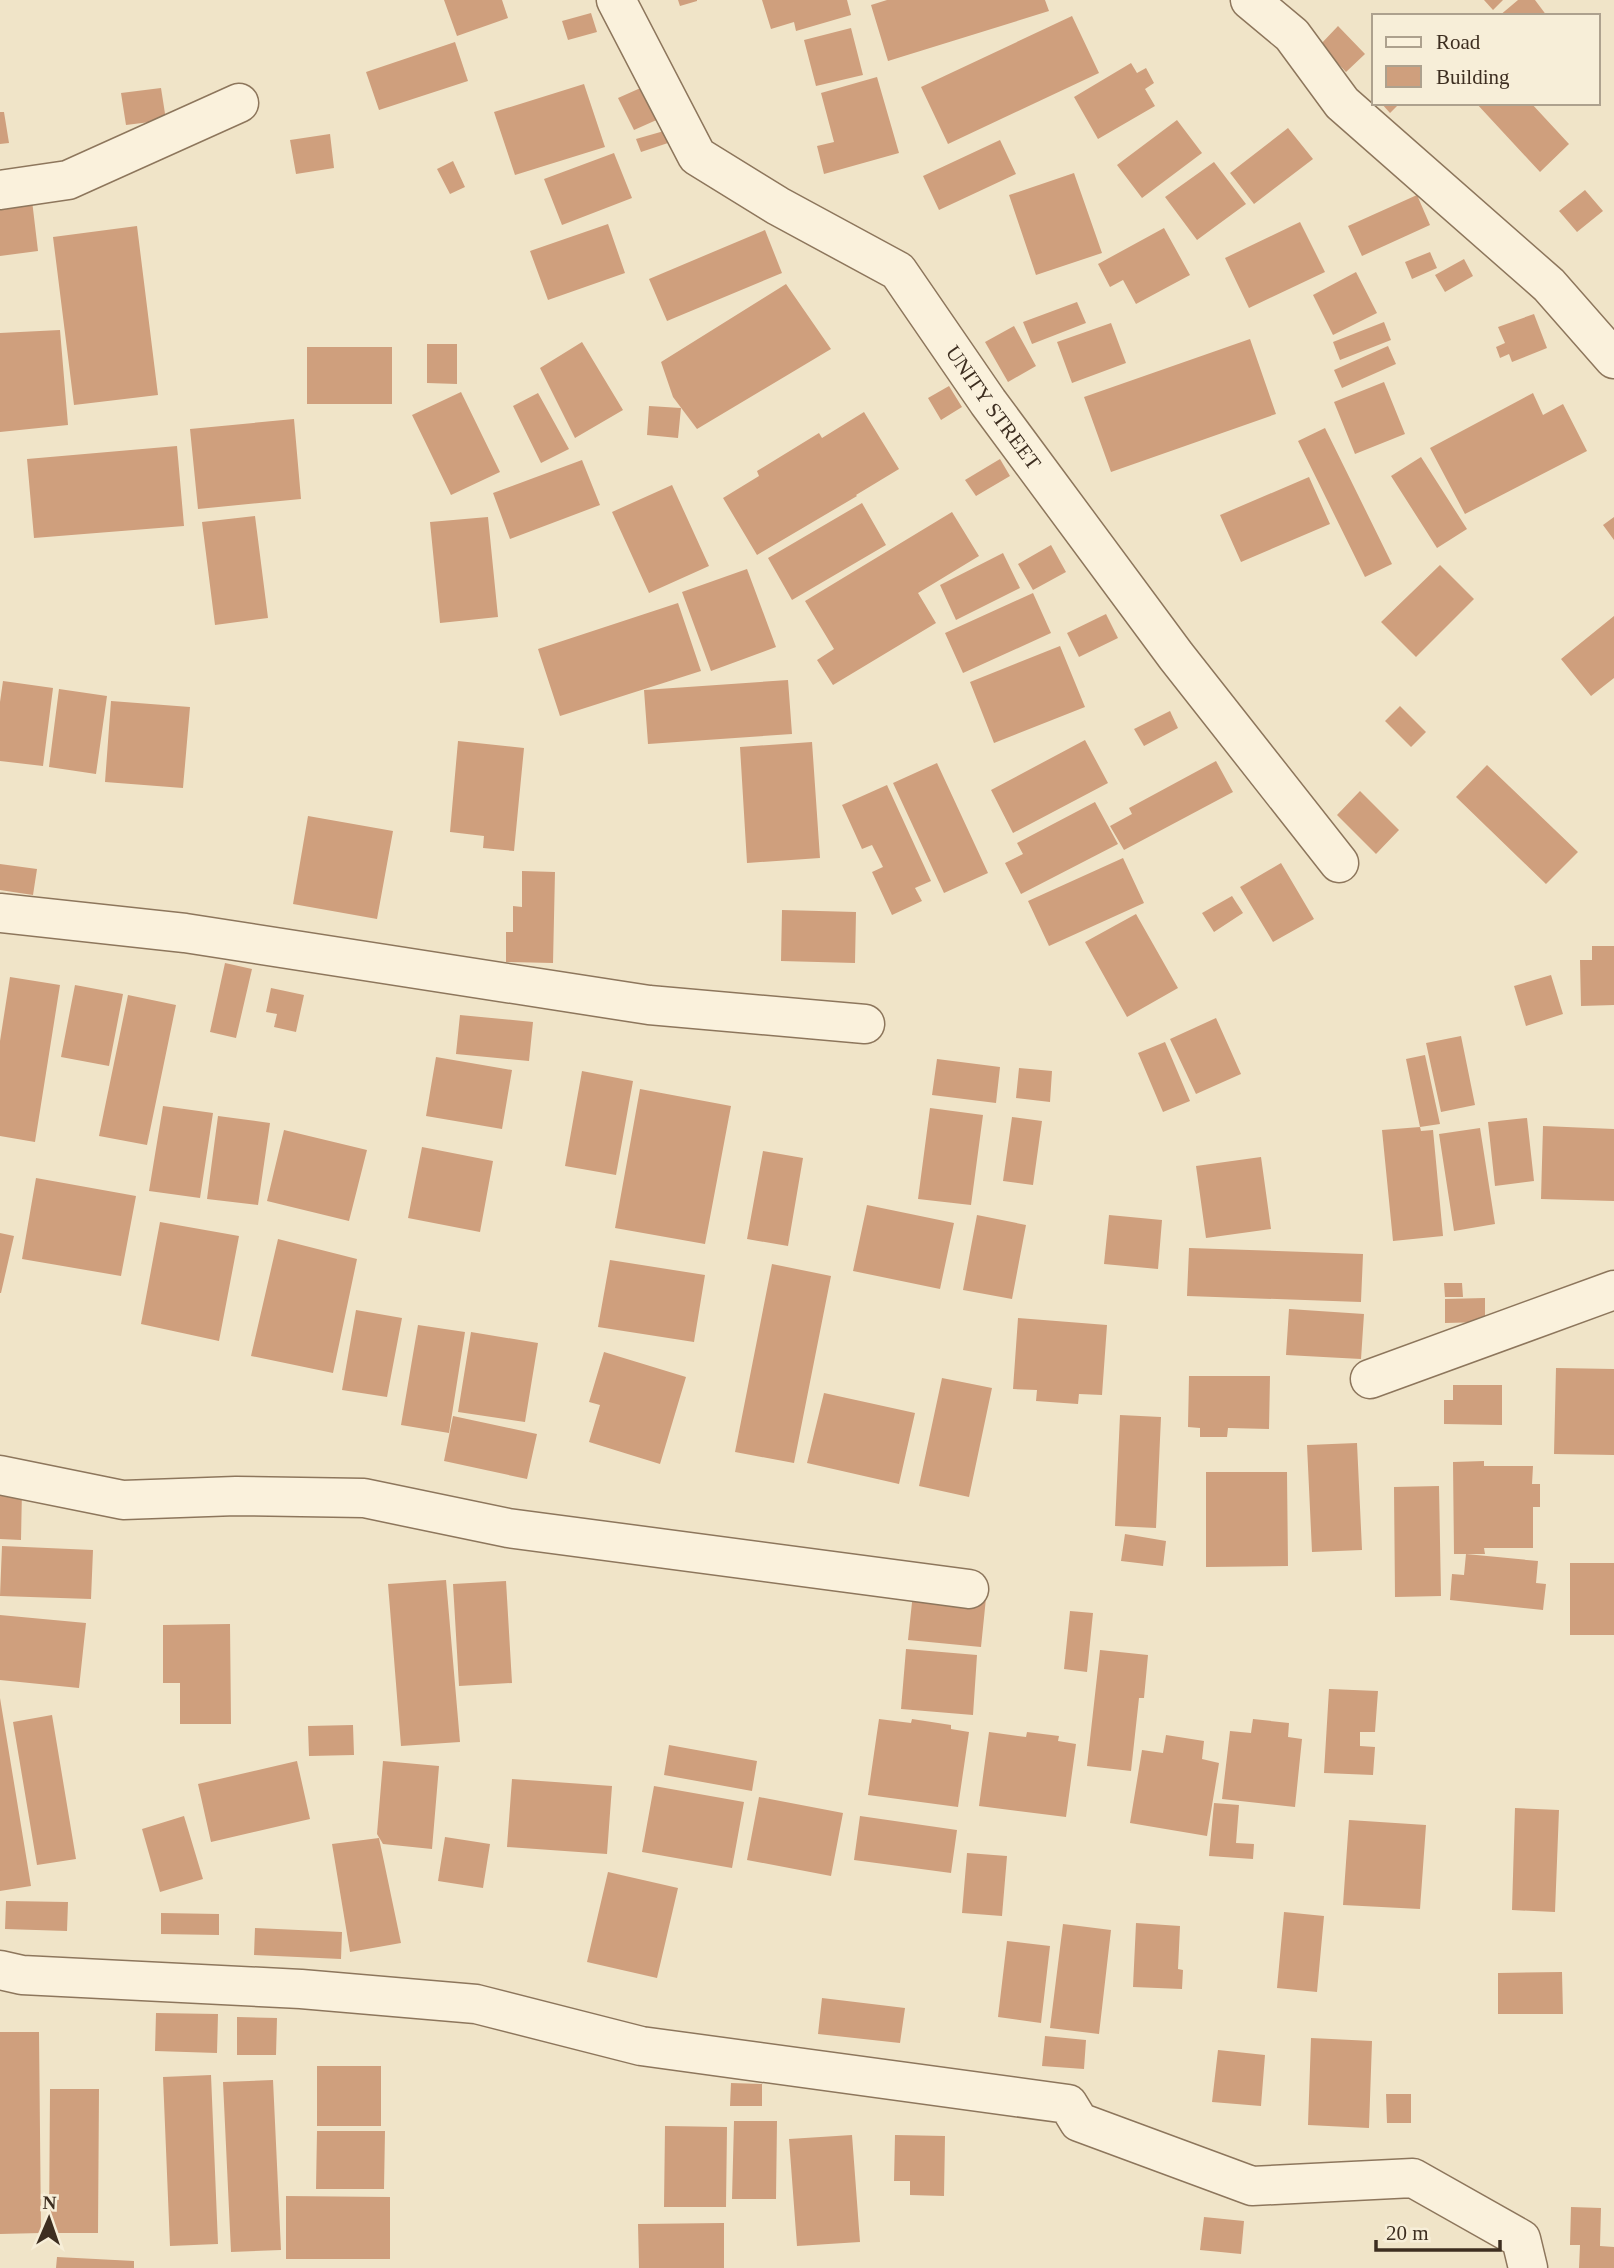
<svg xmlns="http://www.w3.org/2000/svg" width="1614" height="2268" viewBox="0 0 1614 2268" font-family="'Times New Roman',serif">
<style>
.building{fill:#cf9f7d}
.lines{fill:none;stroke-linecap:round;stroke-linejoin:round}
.minor-casing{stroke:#8d765c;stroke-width:41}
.minor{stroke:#faf1dc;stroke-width:38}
.labels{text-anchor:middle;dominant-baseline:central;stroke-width:6;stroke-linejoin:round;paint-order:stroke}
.street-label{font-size:21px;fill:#3d2e20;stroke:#f7eed8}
</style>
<rect width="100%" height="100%" fill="#f0e4c8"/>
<path class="building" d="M444,0H502L508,18L457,36Z
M678,0H697V1L680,6Z
M762,0H847L851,15L796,31L794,22L771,29Z
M887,0H1045L1049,11L888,61L871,5Z
M1484,0H1503L1493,10Z
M1518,0H1535L1547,16H1499Z
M591,13L597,32L568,40L562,21Z
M1072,16L1099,73L948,144L921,87Z
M1338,26L1365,54L1346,72L1320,45Z
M851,28L863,75L816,86L804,40Z
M455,42L468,81L379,110L366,72Z
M1131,63L1137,73L1146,68L1154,83L1145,89L1155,106L1098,139L1074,97Z
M877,77L899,153L824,174L817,146L834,142L821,93Z
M584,84L605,147L515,175L494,112Z
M645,86L661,118L634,130L618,98Z
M161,88L166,120L126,125L121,93Z
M1381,103H1400L1390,113Z
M1476,103H1531L1569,144L1540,172Z
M0,112H4L9,143L0,144Z
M1177,120L1202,153L1142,198L1117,165Z
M1288,128L1313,159L1254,204L1230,173Z
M664,131L668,143L641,152L636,139Z
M330,134L334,168L296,174L290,140Z
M1000,140L1016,174L939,210L923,176Z
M614,153L632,198L562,225L544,179Z
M453,161L465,187L450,194L437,169Z
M1214,162L1246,204L1197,240L1165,197Z
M1074,173L1102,253L1036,275L1009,195Z
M1585,190L1603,211L1577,232L1559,211Z
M31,192L38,251L0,256V196Z
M1417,195L1430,225L1362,256L1348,226Z
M1300,222L1325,272L1249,308L1225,258Z
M608,224L625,273L548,300L530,251Z
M137,226L158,395L74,405L53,237Z
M1164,228L1190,275L1136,304L1123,280L1110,287L1098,264Z
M765,230L782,273L667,321L649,279Z
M1430,252L1437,268L1412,279L1405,262Z
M1464,259L1473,276L1445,292L1435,275Z
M1356,272L1377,313L1333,335L1313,295Z
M786,284L831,349L697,429L673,397L661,362Z
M1077,302L1086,323L1032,344L1023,322Z
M1534,314L1547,348L1512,362L1509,354L1500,358L1496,347L1505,343L1498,327Z
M1384,322L1391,340L1340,360L1333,342Z
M1111,323L1126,363L1072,383L1057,342Z
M1014,326L1036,366L1008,382L985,342Z
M60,330L68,425L0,432V333Z
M1250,339L1276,414L1111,472L1084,397Z
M582,342L623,410L575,438L540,368Z
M427,344H457V384L427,383Z
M1388,346L1396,364L1342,388L1334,370Z
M307,347H392V404H307Z
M1384,382L1405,434L1355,454L1334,402Z
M949,386L962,407L941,420L928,398Z
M461,392L500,472L451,495L412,415Z
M538,393L569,449L541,463L513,406Z
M1533,393L1543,415L1563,404L1587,451L1465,514L1430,448Z
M649,406L681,408L678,438L647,435Z
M864,412L899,469L856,495L857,496L757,555L723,498L759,476L757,471L819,433L822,438Z
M294,419L301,499L198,509L190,429Z
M1325,428L1392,564L1365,577L1298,441Z
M177,446L184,526L34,538L27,459Z
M1421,457L1467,529L1437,548L1391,476Z
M1000,459L1010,476L976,496L965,480Z
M582,460L600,505L510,539L493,493Z
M1309,477L1330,524L1241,562L1220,515Z
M672,485L709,566L649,593L612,512Z
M862,503L886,545L792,600L768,558Z
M952,512L979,556L918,593L936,623L833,685L817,660L834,649L805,601Z
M255,516L268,618L215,625L202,522Z
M488,517L498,617L440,623L430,522Z
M1614,517V540L1603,525Z
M1051,545L1066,572L1033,590L1018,564Z
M1003,553L1020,588L956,620L940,585Z
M1440,565L1474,599L1416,657L1381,622Z
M747,569L776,647L711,671L682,592Z
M1033,593L1051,633L963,673L945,633Z
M678,603L701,671L560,716L538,649Z
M1106,614L1118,638L1079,657L1067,633Z
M1614,616V678L1591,696L1561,659Z
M1060,646L1085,707L994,743L970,682Z
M788,680L792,734L648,744L644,690Z
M3,681L53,688L43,766L0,761V702Z
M59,689L107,696L96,774L49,767Z
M111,701L190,707L183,788L105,782Z
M1400,706L1426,732L1411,747L1385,721Z
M1170,711L1178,728L1144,746L1134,729Z
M1085,740L1108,783L1013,833L991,790Z
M458,741L524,748L514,851L483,848L484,836L450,832Z
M812,742L820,858L747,863L740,747Z
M1216,761L1233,792L1124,850L1110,826L1132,814L1129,808Z
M937,763L988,873L944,893L893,783Z
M1487,765L1578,852L1546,884L1456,797Z
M887,785L931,881L915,888L922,901L892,915L872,872L883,867L872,845L862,849L842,805Z
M1360,791L1399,830L1376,854L1337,815Z
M1095,802L1118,844L1021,894L1005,863L1023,854L1017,843Z
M308,816L393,831L377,919L293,904Z
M1123,858L1144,903L1049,946L1028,901Z
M1281,863L1314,919L1273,942L1240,887Z
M0,864L37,869L33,895L0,890Z
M522,871L555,872L553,963L506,962V932H513V906L522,907Z
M1232,896L1243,913L1214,932L1202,913Z
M782,910L856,912L855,963L781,961Z
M1136,914L1178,988L1127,1017L1085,942Z
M1592,946H1614V1005L1581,1006L1580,960H1592Z
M225,963L252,969L236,1038L210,1032Z
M1551,975L1563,1014L1526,1026L1514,986Z
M10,977L60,985L35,1142L0,1136V1041Z
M75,985L123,994L109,1066L61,1057Z
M271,988L304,995L296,1032L274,1027L277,1014L266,1012Z
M128,995L176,1005L147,1145L99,1136Z
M460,1015L533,1022L529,1061L456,1054Z
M1216,1018L1241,1074L1196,1094L1170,1039Z
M1461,1036L1475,1105L1441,1112L1426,1043Z
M1165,1042L1190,1101L1163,1112L1138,1053Z
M1425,1055L1440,1124L1420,1127L1406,1059Z
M436,1057L512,1070L502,1129L426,1116Z
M937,1059L1000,1067L996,1103L932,1095Z
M1019,1068L1052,1071L1050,1102L1016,1098Z
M582,1071L633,1081L616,1175L565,1166Z
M640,1089L731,1106L705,1244L615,1228Z
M163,1106L213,1113L200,1198L149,1191Z
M930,1108L983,1115L971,1205L918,1199Z
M218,1116L270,1123L258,1205L207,1199Z
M1012,1117L1042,1121L1033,1185L1003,1181Z
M1527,1118L1534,1181L1495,1186L1488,1122Z
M1543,1126L1614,1129V1201L1541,1199Z
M1420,1127L1421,1131L1433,1130L1443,1236L1393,1241L1382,1130Z
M1480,1128L1495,1224L1454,1231L1439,1134Z
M284,1130L367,1150L349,1221L267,1201Z
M422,1147L493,1161L480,1232L408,1218Z
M763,1151L803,1158L788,1246L747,1239Z
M1261,1157L1271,1229L1206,1238L1196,1166Z
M36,1178L136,1196L121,1276L22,1259Z
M867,1205L954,1223L940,1289L853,1271Z
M977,1215L1026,1225L1012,1299L963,1290Z
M1109,1215L1162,1220L1158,1269L1104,1264Z
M160,1222L239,1236L219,1341L141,1324Z
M0,1233L14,1236L1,1293H0Z
M278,1239L357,1259L333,1373L251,1356Z
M1189,1248L1363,1254L1361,1302L1187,1296Z
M610,1260L705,1275L694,1342L598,1327Z
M772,1264L831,1276L794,1463L735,1452Z
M1444,1283H1462L1463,1297H1445Z
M1485,1298V1322L1445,1323V1299Z
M1289,1309L1364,1314L1361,1359L1286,1355Z
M356,1310L402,1318L387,1397L342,1390Z
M1018,1318L1107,1325L1102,1395L1079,1394L1078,1404L1036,1401L1037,1390L1013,1389Z
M418,1325L465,1332L449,1433L401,1425Z
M471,1332L538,1343L525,1422L458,1412Z
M604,1352L686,1377L660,1464L589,1442L600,1405L589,1402Z
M1556,1368L1614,1369V1455L1554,1454Z
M1189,1376H1270L1269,1429L1228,1428L1227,1437H1200V1428L1188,1427Z
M942,1378L992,1388L969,1497L919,1486Z
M1453,1385H1502V1425L1444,1424V1400H1453Z
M824,1393L915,1413L899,1484L807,1463Z
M1120,1415L1161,1417L1156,1528L1115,1526Z
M453,1416L537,1434L527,1479L444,1461Z
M1357,1443L1362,1550L1312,1552L1307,1445Z
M1484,1461V1466H1533L1532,1484H1540V1507H1533V1548H1484L1485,1554H1454L1453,1462Z
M1206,1472H1287L1288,1566L1206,1567Z
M1439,1486L1441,1596L1395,1597L1394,1487Z
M0,1489L22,1490L21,1540L0,1539Z
M1125,1534L1166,1541L1163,1566L1121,1561Z
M2,1546L93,1550L91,1599L0,1596Z
M1466,1554L1538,1561L1536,1583L1546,1584L1543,1610L1450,1600L1452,1574L1464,1575Z
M1570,1563H1614V1635H1570Z
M446,1580L460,1742L401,1746L388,1584Z
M506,1581L512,1683L459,1686L453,1584Z
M913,1593L986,1598L981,1647L908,1640Z
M1070,1611L1093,1613L1087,1672L1064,1669Z
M0,1615L86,1623L79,1688L0,1680Z
M230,1624L231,1724H180V1683H163V1625Z
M906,1649L977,1655L973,1715L901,1709Z
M1100,1650L1148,1655L1144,1698H1139L1131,1771L1087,1766Z
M1329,1689L1378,1691L1375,1732H1360V1746L1375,1747L1373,1775L1324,1773Z
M0,1698L31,1886L0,1891Z
M52,1715L76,1859L37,1865L13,1722Z
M879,1719L911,1723L912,1719L951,1725V1729L969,1732L958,1807L868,1795Z
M1253,1719L1289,1723L1288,1737L1302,1739L1295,1807L1222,1799L1230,1731L1251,1733Z
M353,1725L354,1755L309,1756L308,1726Z
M989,1732L1026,1737L1027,1732L1059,1736L1058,1741L1076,1744L1066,1817L979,1806Z
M1166,1735L1204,1741L1202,1759L1219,1763L1207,1836L1130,1823L1142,1750L1163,1753Z
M669,1745L757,1761L752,1791L664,1775Z
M297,1761L310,1819L211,1842L198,1784Z
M383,1761L439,1766L432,1849L383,1844L377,1834Z
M512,1779L612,1786L607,1854L507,1847Z
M654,1786L744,1802L732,1868L642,1852Z
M759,1797L843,1813L831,1876L747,1860Z
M1214,1803L1239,1805L1236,1843L1254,1844L1253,1859L1209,1856Z
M1515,1808L1559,1810L1555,1912L1512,1910Z
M184,1816L203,1879L160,1892L142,1829Z
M860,1816L957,1830L951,1873L854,1860Z
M1349,1820L1426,1825L1420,1909L1343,1905Z
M445,1837L490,1844L483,1888L438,1881Z
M379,1838L401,1943L350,1952L332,1844Z
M967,1853L1007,1856L1002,1916L962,1913Z
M608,1872L678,1888L657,1978L587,1962Z
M6,1901L68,1902L67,1931L5,1929Z
M1284,1912L1324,1916L1317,1992L1277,1988Z
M161,1913L219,1914V1935L161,1934Z
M1136,1923L1180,1926L1178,1969L1183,1970L1182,1989L1133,1987Z
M1063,1924L1111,1930L1099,2034L1050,2028Z
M255,1928L342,1932L341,1959L254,1955Z
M1007,1941L1050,1946L1041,2023L998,2017Z
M1562,1972L1563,2014H1498V1973Z
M822,1998L905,2008L900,2043L818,2034Z
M156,2013L218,2014L217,2053L155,2051Z
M237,2017L277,2018L276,2055H237Z
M0,2032H39L41,2233L0,2234Z
M1045,2036L1086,2040L1084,2069L1042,2066Z
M1311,2038L1372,2041L1369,2128L1308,2125Z
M1218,2050L1265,2055L1261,2106L1212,2102Z
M317,2066H381V2126H317Z
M211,2075L218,2244L170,2246L163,2077Z
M273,2080L281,2250L231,2252L223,2082Z
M731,2083L762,2084V2106H730Z
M50,2089H99L98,2233H49Z
M1386,2094H1411V2123H1387Z
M734,2121H777L776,2199H732Z
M665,2126L727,2127L726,2207H664Z
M317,2131H385L384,2189H316Z
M852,2135L860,2242L797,2246L789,2139Z
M895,2135L945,2136L944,2196L910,2195V2181H894Z
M286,2196L390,2197V2259H286Z
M1571,2207L1601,2208L1600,2246L1614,2247V2268H1579L1580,2245H1570Z
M1204,2217L1244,2221L1241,2254L1200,2250Z
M724,2223V2268H639L638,2224Z
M57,2257L134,2261V2268H56Z"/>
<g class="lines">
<defs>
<g id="minor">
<path id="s1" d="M616,0L697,156L778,206L898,271L988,402L1176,656L1339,863"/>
<path d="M1250,0L1292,35L1342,103L1549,285L1614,359"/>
<path d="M0,190L68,180L239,103"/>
<path d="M0,913L185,933L649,1005L865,1024"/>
<path d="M1370,1379L1614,1290"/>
<path d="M0,1475L123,1500L236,1496L364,1498L508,1528L969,1589"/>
<path d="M0,1970L22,1975L301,1989L476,2004L641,2046L1068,2104L1079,2122L1252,2186L1413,2178L1521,2239L1528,2268"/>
</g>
</defs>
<use href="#minor" class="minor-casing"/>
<use href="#minor" class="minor"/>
</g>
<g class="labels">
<g class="street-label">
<text stroke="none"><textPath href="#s1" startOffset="574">UNITY STREET</textPath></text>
</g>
</g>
<rect x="1372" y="14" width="228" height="91" fill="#f7eed8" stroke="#ada18e" stroke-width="2"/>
<rect x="1386" y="37" width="35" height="10" fill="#faf1dc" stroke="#ada18e" stroke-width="2"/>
<text x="1436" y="49" font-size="21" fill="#3d2e20">Road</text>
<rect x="1386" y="66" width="35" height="21" fill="#cf9f7d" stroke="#ada18e" stroke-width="2"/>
<text x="1436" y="84" font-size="21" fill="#3d2e20">Building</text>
<g transform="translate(49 2219) rotate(2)" stroke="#f7eed8" stroke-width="5" paint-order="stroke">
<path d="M0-5L12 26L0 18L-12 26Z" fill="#3d2e20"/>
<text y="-10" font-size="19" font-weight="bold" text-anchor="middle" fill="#3d2e20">N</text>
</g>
<path d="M1376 2240v10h124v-10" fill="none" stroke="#3d2e20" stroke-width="3.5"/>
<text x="1386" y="2240" font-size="21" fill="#3d2e20" stroke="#f7eed8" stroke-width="5" paint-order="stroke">20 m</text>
</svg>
